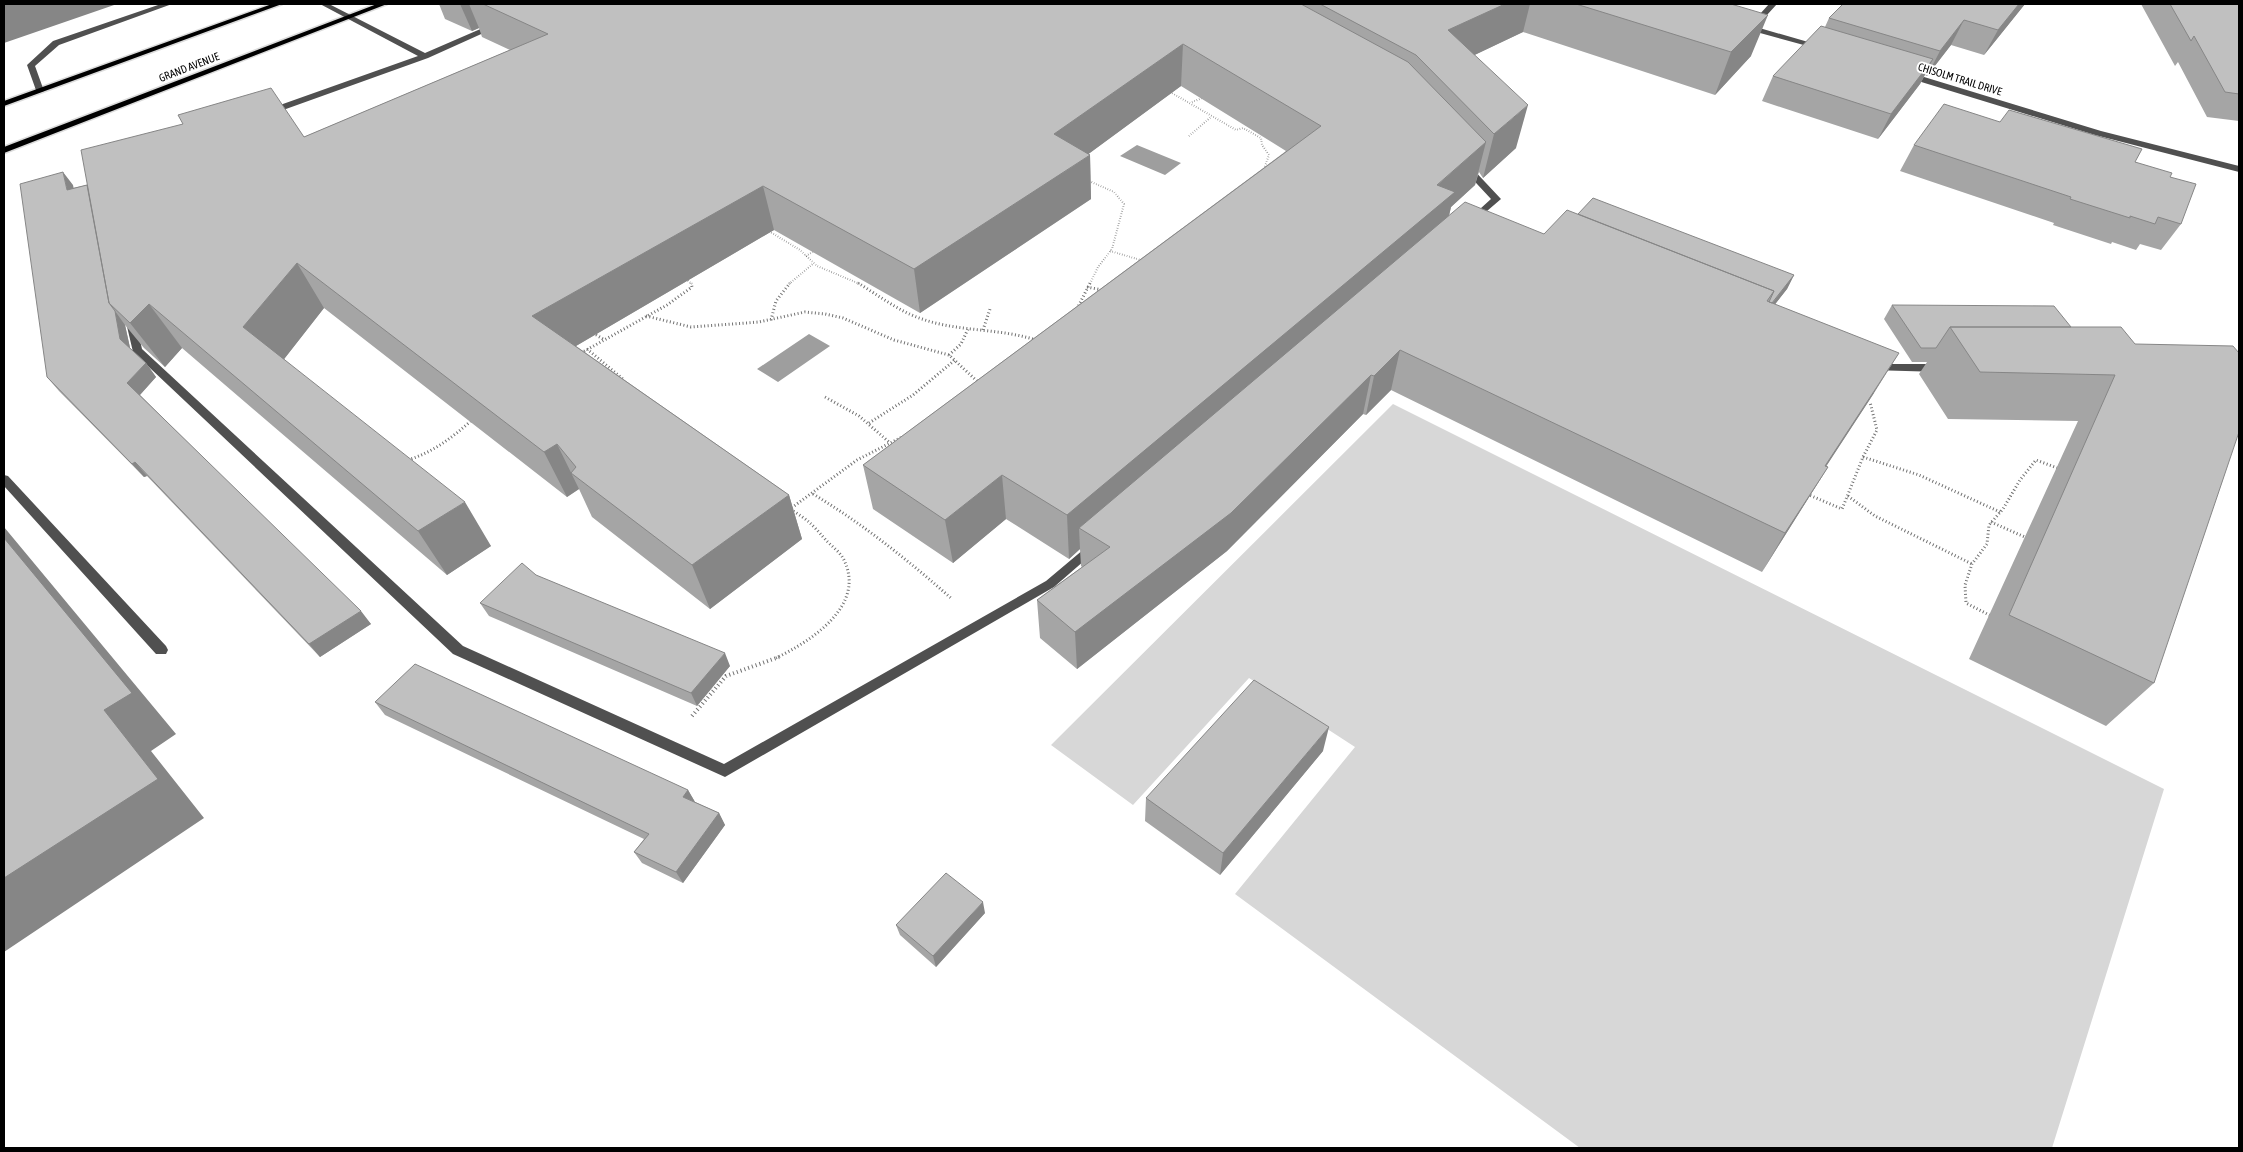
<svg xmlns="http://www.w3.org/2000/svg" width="2243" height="1152" viewBox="0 0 2243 1152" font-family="'Asap Condensed',sans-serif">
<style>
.green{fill:#d7d7d7}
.water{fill:#9e9e9e}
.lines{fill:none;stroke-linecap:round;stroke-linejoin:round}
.major-casing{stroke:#dbdbdb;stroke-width:3}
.path-far2{stroke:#727272;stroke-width:2;stroke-dasharray:0.5 2;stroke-linecap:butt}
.path-far1{stroke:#727272;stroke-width:3;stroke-dasharray:1 2.5;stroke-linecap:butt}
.path{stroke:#727272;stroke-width:4;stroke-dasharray:1 3;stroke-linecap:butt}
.minor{fill:#505050;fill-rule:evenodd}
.major{fill:#000;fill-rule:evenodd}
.wall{fill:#a5a5a5}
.shaded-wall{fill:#868686}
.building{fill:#c0c0c0;stroke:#868686}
.labels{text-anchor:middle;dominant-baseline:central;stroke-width:4;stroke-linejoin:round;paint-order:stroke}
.far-street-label{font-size:11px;fill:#000;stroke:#fff}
</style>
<rect width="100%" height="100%" fill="#fff"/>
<path class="green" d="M1393,404L2164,789L2052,1148H1580L1235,894L1355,747L1249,678L1133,805L1051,745Z"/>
<path class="water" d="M1137,145L1181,163L1165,175L1120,156Z
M809,334L830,346L778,382L757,369Z"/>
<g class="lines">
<defs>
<path id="major" d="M272,4H282L4,106V101Z
M377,4H387L4,153V147Z"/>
</defs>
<use href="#major" class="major-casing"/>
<path class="path-far2" d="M1170,92L1236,130L1243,128L1261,138L1262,145L1269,155L1263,172
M1192,102L1205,97
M1189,136L1211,117
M1087,180L1114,192L1124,204L1112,249L1098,267L1090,284
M767,230L800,250L817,266L860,284
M1110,251L1144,261
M806,256L816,250
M686,279L692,284
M789,284L814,263"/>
<path class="path-far1" d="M858,283C878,295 900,312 922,319C959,332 999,328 1036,340
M1087,287L1102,290
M1077,309L1090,283
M646,316L691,327L759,322L805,312L825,314L843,318L894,340L949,355L978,382
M771,320L776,301L790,283
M983,330L990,309
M593,333L603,339
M587,349L624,380
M581,353L667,305L692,287L691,283
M949,355L961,344L968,329
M825,397L859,416L889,442
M869,423L913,395L955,360
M1863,457L1919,475L2000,512
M408,460C433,452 452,438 472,420
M813,494C863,524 909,561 952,599
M1807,494L1842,509L1863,457L1877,430L1870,402
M1848,496L1875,516L1972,564
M1991,522L2027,538
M1993,617L1966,603L1965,585L1972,564L1987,544L1989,525L2003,509L2020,480L2036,460L2060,469
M776,658C811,641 868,605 843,558C839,551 830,545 825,539C811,523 808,520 790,509L857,460L902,437"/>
<path class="path" d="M692,716L726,676L779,657"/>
<path class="minor" d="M161,4H172L59,45L35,66L44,91L37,93L27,65L53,41Z
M320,4H329L425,53L492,24L499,26L428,58L272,114H266V110L418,56Z
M1769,4H1777L1756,27L1822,46V50L1742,28V24L1750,25Z
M1905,73H1911L2101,131L2239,166V172L2095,135L1905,77Z
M1467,165L1470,166L1501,199L1473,223L1468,220L1470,218L1491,199L1464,170L1463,168Z
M130,315L135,318L142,349L463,646L724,764L1046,581L1090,544H1098L1100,547L1054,587L725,777L453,654L133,352L125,318Z
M1875,364H1940L1945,368L1940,372L1871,370L1870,368L1871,366Z
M4,475L8,476L166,646L168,650L166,654H156L4,486Z"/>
<use href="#major" class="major"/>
</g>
<path class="wall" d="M439,4H1731L1751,56L1715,95L1523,32L1474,55L1516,148L1483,178L1479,172L1475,185L1451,207L1449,216L1544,234L1578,214L1794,275L1787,289L1775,304L1874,393L1826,466L1828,467L1762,572L1391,390L1366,415L1363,414L1227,551L1077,669L1040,638L1037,600L1082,567L1081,566L1080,549L1069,559L1006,519L953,563L873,509L863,465L1286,151L1181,86L1088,154L1090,155L1091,199L920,313L774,230L576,346L789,495L802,539L710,609L592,517L579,489L567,497L324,308L284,359L491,546L447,575L182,348L165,367L144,348L125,325L130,348L146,363L156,377L140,395L371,624L320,657L147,476L144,477L59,391L47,377L73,185V188L304,137L510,50L482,37L479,28L472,31L445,19Z
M1843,4H2025L1984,55L1951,45L1927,76L1925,75L1920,84L1878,139L1762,101L1773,76L1825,27L1829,18Z
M2141,4H2239V121L2207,117L2178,62L2175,66Z
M2000,122L2135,162L2170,177L2181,224L2161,250L2140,244L2136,250L2112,242L2111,244L2053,225L2054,223L1900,171L1914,145Z
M1892,305L2071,327H2121L2154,683L2106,726L1969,659L2078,421L1948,419L1919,374L1927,362H1912L1884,319Z
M480,603L730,666L697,706L489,616Z
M375,702L688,790L695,802L719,813L725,825L683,883L642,863L634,852L644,839L385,715Z
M1323,751L1220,875L1145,821L1146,798Z
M985,913L936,967L900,935L896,925Z"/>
<path class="shaded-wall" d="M4,4H117L4,43Z
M460,4H469L479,28L472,31Z
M1505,4H1530L1523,32L1439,72L1448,30Z
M2019,4H2025L1984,55L1998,30Z
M1768,15L1751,56L1715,95L1731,52Z
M1964,20L1951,45L1927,76L1940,51Z
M1183,44L1181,86L1060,175L1090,155L1091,199L920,313L914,269L1054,134Z
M1933,59L1920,84L1878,139L1891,114Z
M1528,105L1516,148L1483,178L1494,134Z
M1486,142L1475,185L1451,207L1444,236L1079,528L1080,549L1069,559L1067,515Z
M63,172L73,185L77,204L67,190Z
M763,186L774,230L552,360L532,316Z
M297,263L324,308L274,372L243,327Z
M1794,275L1787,289L1762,321L1769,308Z
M149,304L182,348L165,367L130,323Z
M115,311L125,325L131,352L120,339Z
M1400,350L1391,390L1366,415L1374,376Z
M1899,353L1874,393L1801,505L1825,466Z
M146,363L156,377L138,397L127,383Z
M1371,375L1363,414L1227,551L1077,669L1075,632Z
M557,444L579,489L567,497L544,452Z
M135,462L147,476L144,477L132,464Z
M1828,467L1762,572L1785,533Z
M1002,475L1006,519L953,563L945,520Z
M789,495L802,539L710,609L692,565Z
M465,502L491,546L447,575L418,531Z
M4,527L176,734L151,751L204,818L4,952V878L104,710L4,538Z
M361,611L371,624L320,657L309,644Z
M725,653L730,666L697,706L691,693Z
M1329,727L1323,751L1220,875L1223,853Z
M688,790L695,802L683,797Z
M719,813L725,825L683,883L676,872Z
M983,902L985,913L936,967L933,956Z"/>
<path class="building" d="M483,4H1301L1408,62L1486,142L1437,185L1455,192L1067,515L1002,475L945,520L863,465L1321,126L1183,44L1054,134L1090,155L914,269L763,186L532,316L789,495L692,565L571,473L576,467L557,444L544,452L297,263L243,327L465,502L418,531L149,304L130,323L109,303L81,150L183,124L178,115L271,88L304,137L548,34Z
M1320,4H1505L1448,30L1528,105L1494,134L1416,55Z
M1576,4H1731L1768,15L1731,52Z
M1843,4H2019L1998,30L1964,20L1940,51L1829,18Z
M2170,4H2239V94L2225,92L2194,36L2191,41Z
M1821,26L1933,59L1891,114L1773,76Z
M1944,104L2000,122L2009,110L2142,149L2135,162L2172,173L2170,177L2196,184L2181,224L2158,217L2155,224L2130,216V218L2070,199L2071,197L1914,145Z
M63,172L67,190L87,185L109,303L115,311L120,339L146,363L127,383L361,611L309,644L135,462L132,464L47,377L20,184Z
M1593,198L1794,275L1772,303L1769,302L1774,291L1578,214Z
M1465,202L1544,234L1567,210L1774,291L1767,301L1899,353L1825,466L1828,467L1785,533L1400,350L1374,376L1371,375L1231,513L1075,632L1037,600L1110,547L1079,528Z
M1892,305L2054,306L2071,327H1950L1936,348H1921Z
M1950,327H2121L2135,344L2233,346L2239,353V432L2154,683L2009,615L2115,375L1980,372Z
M4,538L132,693L104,710L158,779L4,878Z
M522,563L536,575L725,653L691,693L480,603Z
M415,664L688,790L683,797L719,813L676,872L634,852L649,834L375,702Z
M1254,680L1329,727L1223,853L1146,798Z
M946,873L983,902L933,956L896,925Z"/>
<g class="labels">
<g class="far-street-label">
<text transform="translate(189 67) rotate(-21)">GRAND AVENUE</text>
<text transform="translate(1960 79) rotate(17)">CHISOLM TRAIL DRIVE</text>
</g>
</g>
<rect width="2243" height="1152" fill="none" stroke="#000000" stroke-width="10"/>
</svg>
